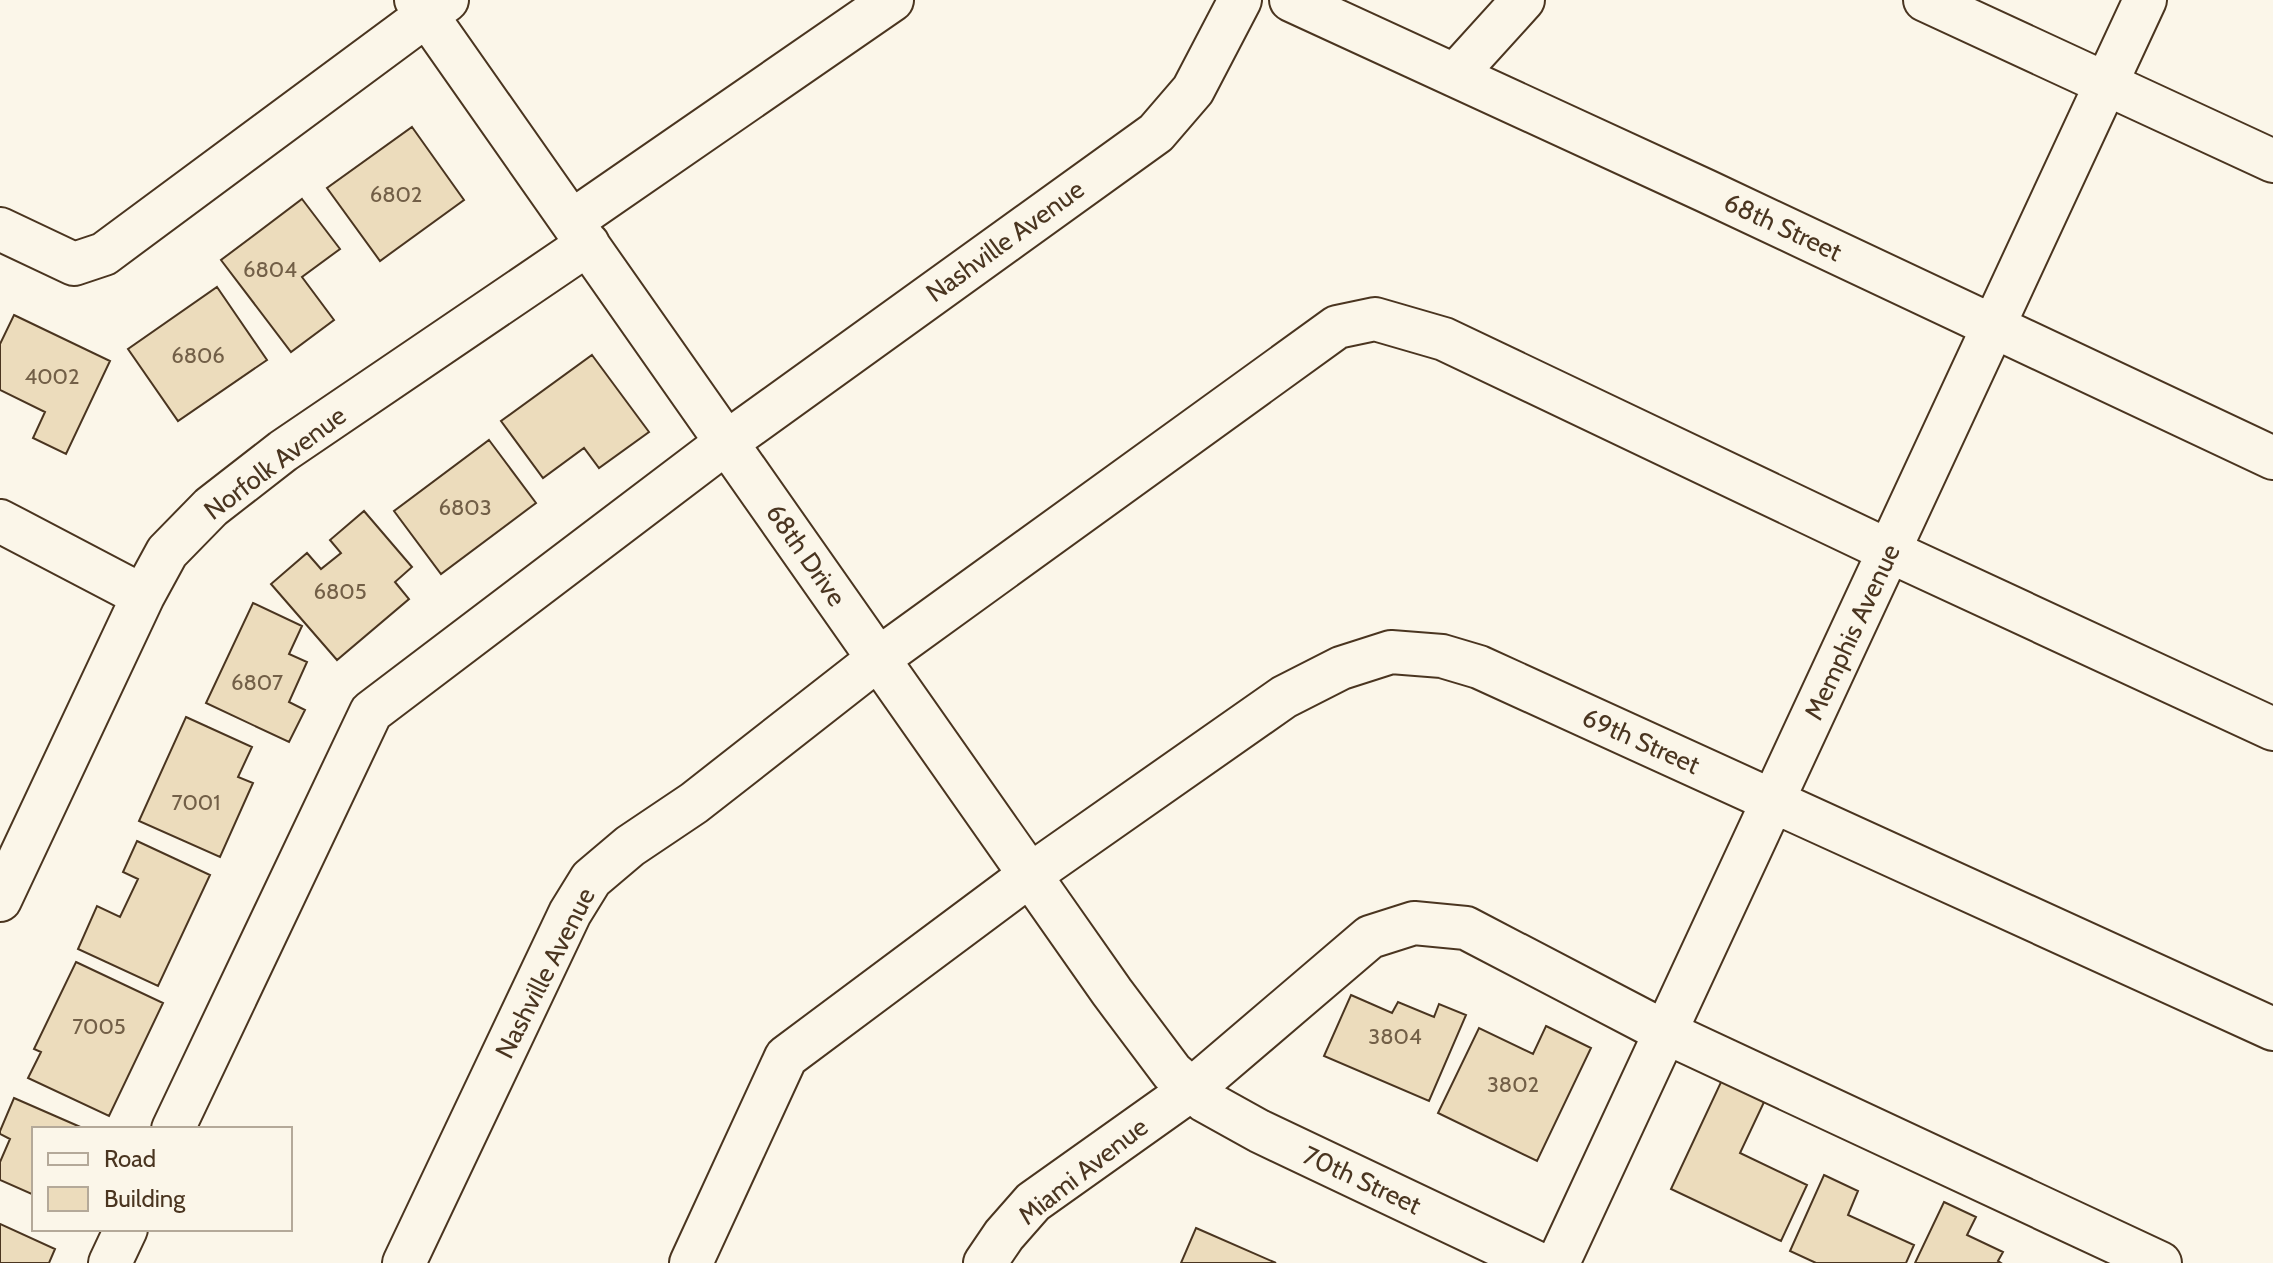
<svg xmlns="http://www.w3.org/2000/svg" width="2273" height="1263" viewBox="0 0 2273 1263" font-family="Cabin,sans-serif">
<style>
.building{fill:#ecdcbc;stroke:#4a3520;stroke-width:2}
.lines{fill:none;stroke-linecap:round;stroke-linejoin:round}
.minor-casing{stroke:#4a3520;stroke-width:46}
.minor{stroke:#fbf6e9;stroke-width:42}
.labels{text-anchor:middle;dominant-baseline:central;stroke-width:6;stroke-linejoin:round;paint-order:stroke}
.number-label{font-size:22px;fill:#725f47}
.street-label{font-size:26px;fill:#4a3520;stroke:#fbf6e9}
</style>
<rect width="100%" height="100%" fill="#fbf6e9"/>
<path class="building" d="M412,127L464,200L380,261L327,188Z
M302,199L340,249L302,277L334,320L291,352L221,260Z
M217,287L267,360L178,421L128,349Z
M14,315L110,361L66,454L33,438L45,412L0,390V344Z
M592,355L649,432L599,468L584,448L543,478L501,421Z
M489,440L536,503L441,574L394,511Z
M364,511L412,567L395,582L409,599L337,660L271,584L307,553L321,569L341,553L330,540Z
M253,603L302,626L289,654L307,662L289,702L305,710L289,742L206,703Z
M186,717L252,747L238,777L253,783L220,857L139,821Z
M137,841L210,875L158,986L78,949L97,906L120,917L138,879L123,872Z
M76,962L163,1003L109,1116L28,1078L41,1052L34,1049Z
M1351,995L1392,1013L1398,1002L1434,1017L1439,1004L1466,1015L1429,1101L1324,1056Z
M1546,1026L1591,1048L1537,1161L1438,1113L1479,1028L1533,1054Z
M1722,1080L1765,1100L1740,1153L1807,1185L1781,1241L1671,1189Z
M14,1098L85,1129H34V1195L0,1180V1162L10,1139L0,1134V1131Z
M1824,1175L1858,1191L1848,1215L1914,1245L1906,1263H1816L1790,1251Z
M1944,1202L1976,1217L1967,1235L2003,1252L1998,1261L2001,1263H1915Z
M0,1224L55,1249L49,1263H0Z
M1196,1228L1276,1263H1181Z"/>
<g class="lines">
<defs>
<path id="minor" d="M416,0L1112,992L1172,1072L1205,1101L1259,1131L1537,1263
M1291,0L1706,191L2273,458
M1925,0L2273,161
M1455,75L1523,0
M572,221L892,0
M0,229L74,264L104,254L447,0
M0,521L143,596
M0,900L143,596L167,552L211,507L283,451L588,244
M173,1129L371,712L727,442L1156,133L1193,90L1240,0
M110,1263L126,1229
M404,1263L570,913L591,879L630,846L694,803L878,659L1337,327L1375,319L1444,339L1889,551L2273,729
M691,1263L786,1057L1030,875L1284,697L1341,668L1391,652L1442,656L1479,667L2273,1029
M985,1263L1004,1235L1033,1202L1192,1089L1370,937L1414,923L1466,928L1665,1032L2160,1263
M1558,1263L2145,0"/>
</defs>
<use href="#minor" class="minor-casing"/>
<use href="#minor" class="minor"/>
</g>
<g class="labels">
<g class="number-label">
<text x="396" y="194">6802</text>
<text x="270" y="269">6804</text>
<text x="198" y="355">6806</text>
<text x="52" y="376">4002</text>
<text x="465" y="507">6803</text>
<text x="340" y="591">6805</text>
<text x="257" y="682">6807</text>
<text x="196" y="802">7001</text>
<text x="99" y="1026">7005</text>
<text x="1395" y="1036">3804</text>
<text x="1513" y="1084">3802</text>
</g>
<g class="street-label">
<text transform="translate(1783 227) rotate(25)">68th Street</text>
<text transform="translate(1005 241) rotate(-36)">Nashville Avenue</text>
<text transform="translate(275 463) rotate(-37)">Norfolk Avenue</text>
<text transform="translate(806 555) rotate(55)">68th Drive</text>
<text transform="translate(1852 632) rotate(-65)">Memphis Avenue</text>
<text transform="translate(1641 741) rotate(24)">69th Street</text>
<text transform="translate(545 973) rotate(-63)">Nashville Avenue</text>
<text transform="translate(1083 1171) rotate(-38)">Miami Avenue</text>
<text transform="translate(1362 1180) rotate(25)">70th Street</text>
</g>
</g>
<rect x="32" y="1127" width="260" height="104" fill="#fbf6e9" stroke="#b4a999" stroke-width="2"/>
<rect x="48" y="1153" width="40" height="12" fill="#fbf6e9" stroke="#b4a999" stroke-width="2"/>
<text x="104" y="1167" font-size="24" fill="#4a3520">Road</text>
<rect x="48" y="1187" width="40" height="24" fill="#ecdcbc" stroke="#b4a999" stroke-width="2"/>
<text x="104" y="1207" font-size="24" fill="#4a3520">Building</text>
</svg>
